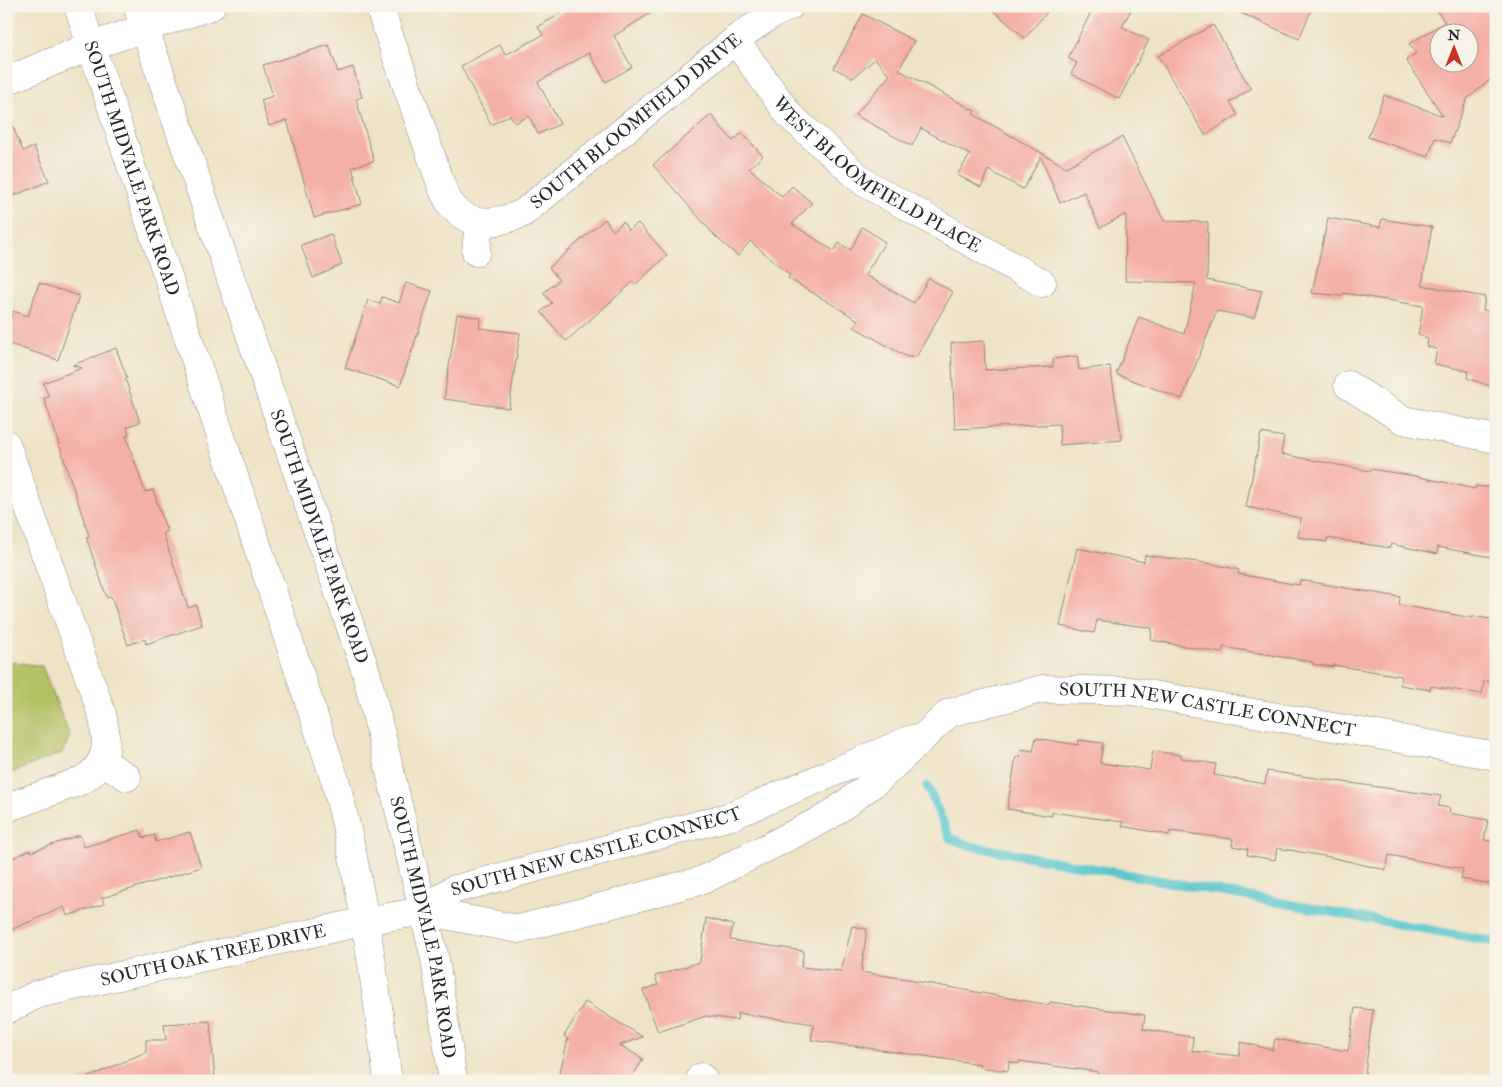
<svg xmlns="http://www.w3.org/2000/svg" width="1502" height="1087" viewBox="0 0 1502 1087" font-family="'IM FELL Double Pica',serif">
<rect width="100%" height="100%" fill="#f7f3e8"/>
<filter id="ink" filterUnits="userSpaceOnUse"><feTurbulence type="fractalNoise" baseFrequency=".02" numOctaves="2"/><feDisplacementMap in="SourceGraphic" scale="10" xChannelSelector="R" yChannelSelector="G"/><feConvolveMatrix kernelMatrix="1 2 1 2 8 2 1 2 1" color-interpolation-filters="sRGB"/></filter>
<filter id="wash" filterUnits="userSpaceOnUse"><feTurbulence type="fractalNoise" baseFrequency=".0096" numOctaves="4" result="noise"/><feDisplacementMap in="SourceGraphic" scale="20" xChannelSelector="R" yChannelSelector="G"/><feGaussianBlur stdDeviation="1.12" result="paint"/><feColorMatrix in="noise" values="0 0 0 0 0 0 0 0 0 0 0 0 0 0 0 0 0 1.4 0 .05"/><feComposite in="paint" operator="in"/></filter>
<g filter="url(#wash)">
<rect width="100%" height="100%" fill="#eee3c6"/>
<!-- green -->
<path fill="#b3c063" stroke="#6f7647" d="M 6,661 L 42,666 L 70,736 L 62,753 L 6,775 Z"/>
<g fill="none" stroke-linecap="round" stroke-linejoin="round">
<!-- stream -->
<path stroke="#5ac7cf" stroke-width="9" d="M 927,786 L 950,838 L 971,846 L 1496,942"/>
</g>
<g id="blocks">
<!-- building -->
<path fill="#f4afa6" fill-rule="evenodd" d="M 573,6 L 662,6 L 614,36 L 632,67 L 606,82 L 589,53 L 538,82 L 560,124 L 538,134 L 529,116 L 515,123 L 510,115 L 491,125 L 461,66 L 500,45 L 505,55 L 543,35 L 538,27 Z
M 988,6 L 1052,6 L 1025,38 Z
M 1094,6 L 1133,6 L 1122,27 L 1149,40 L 1119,99 L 1071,74 L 1077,63 L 1068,58 Z
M 1225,6 L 1313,6 L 1299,39 Z
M 1434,6 L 1496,6 L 1496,75 L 1467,99 L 1450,143 L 1435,138 L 1428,157 L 1368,137 L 1384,95 L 1443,116 L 1406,60 L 1416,53 L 1409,44 L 1445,22 ZM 1440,32 L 1470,32 L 1470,62 L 1440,62 Z
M 863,14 L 914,41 L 899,70 L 975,111 L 973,114 L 1066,167 L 1122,137 L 1164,221 L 1208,222 L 1207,280 L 1262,291 L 1254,318 L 1217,311 L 1182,399 L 1116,374 L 1139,317 L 1184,334 L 1196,283 L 1125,281 L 1126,214 L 1100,228 L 1084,192 L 1060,203 L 1041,157 L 1023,189 L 988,170 L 981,187 L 957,175 L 970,155 L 921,128 L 912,146 L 855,115 L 890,75 L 875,59 L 853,78 L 834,68 Z
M 1213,25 L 1251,89 L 1230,102 L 1238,115 L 1205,135 L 1158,56 Z
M 329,45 L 338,72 L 353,67 L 362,97 L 356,99 L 374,161 L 352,167 L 362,204 L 314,218 L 287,120 L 269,126 L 261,100 L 273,96 L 263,65 Z
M 6,110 L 23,151 L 34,147 L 49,181 L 6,199 Z
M 711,115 L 733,141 L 742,133 L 763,156 L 749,168 L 782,197 L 792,186 L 812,203 L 792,224 L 834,251 L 839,243 L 851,250 L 862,227 L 885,242 L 865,275 L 914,303 L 929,278 L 953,292 L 916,357 L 907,357 L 854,327 L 858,320 L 788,278 L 790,275 L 750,241 L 738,256 L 716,237 L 653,165 Z
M 1328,218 L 1380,227 L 1382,219 L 1432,227 L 1422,285 L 1485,297 L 1483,310 L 1496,312 L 1496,388 L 1467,378 L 1468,371 L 1434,364 L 1437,349 L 1427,347 L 1428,338 L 1418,335 L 1423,306 L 1343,293 L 1342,296 L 1312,293 Z
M 605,219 L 613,231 L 623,222 L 628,230 L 638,223 L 667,255 L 635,285 L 633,282 L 566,341 L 541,312 L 552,303 L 543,293 L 559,280 L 549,268 Z
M 331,234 L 342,265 L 313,278 L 301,245 Z
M 39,283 L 79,296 L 58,360 L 6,343 L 6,331 L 13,311 L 28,316 Z
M 406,283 L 432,291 L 400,386 L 345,368 L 368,300 L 380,304 L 382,297 L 399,303 Z
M 457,314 L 481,318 L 479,328 L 520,333 L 509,408 L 444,399 Z
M 984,341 L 985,370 L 1053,367 L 1053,359 L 1077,356 L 1079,370 L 1110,366 L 1122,440 L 1060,445 L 1059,424 L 955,429 L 951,343 Z
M 116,348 L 127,378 L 125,378 L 140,422 L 127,427 L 129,435 L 126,436 L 145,492 L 153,490 L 167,532 L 163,533 L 188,608 L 196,605 L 202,625 L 146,644 L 145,639 L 128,645 L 111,596 L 107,598 L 86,537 L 89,536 L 44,398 L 49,397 L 43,383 L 82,368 L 73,365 Z
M 1261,433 L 1284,437 L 1281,454 L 1370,471 L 1370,469 L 1415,476 L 1475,489 L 1476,486 L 1496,488 L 1496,558 L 1438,547 L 1437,554 L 1391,544 L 1390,548 L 1327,538 L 1327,542 L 1298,537 L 1301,518 L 1246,507 Z
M 1077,548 L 1144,562 L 1145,555 L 1213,564 L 1239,570 L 1238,574 L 1299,585 L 1300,580 L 1346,588 L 1400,597 L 1399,605 L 1473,618 L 1473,616 L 1496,620 L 1496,683 L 1484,681 L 1482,694 L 1431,686 L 1430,690 L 1400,685 L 1402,676 L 1333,665 L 1333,667 L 1312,664 L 1313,662 L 1223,647 L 1222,653 L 1151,640 L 1152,628 L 1097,620 L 1094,633 L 1060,626 Z
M 1036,738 L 1078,745 L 1078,740 L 1103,743 L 1100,763 L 1150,770 L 1153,751 L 1181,755 L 1181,758 L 1216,764 L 1214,775 L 1265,784 L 1267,771 L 1441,796 L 1438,806 L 1450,808 L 1449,813 L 1488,820 L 1484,840 L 1496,842 L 1496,885 L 1461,879 L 1463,869 L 1389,855 L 1386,870 L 1330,857 L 1277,848 L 1275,860 L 1247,855 L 1248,849 L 1232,846 L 1233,839 L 1170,831 L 1169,835 L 1122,826 L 1123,822 L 1052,812 L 1052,816 L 1007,809 L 1016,757 L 1020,757 L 1021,749 L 1033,751 Z
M 140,830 L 143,838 L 154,835 L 156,842 L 190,832 L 201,867 L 102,898 L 104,904 L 67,916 L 64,907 L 6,932 L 6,861 L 30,850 L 31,852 L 80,835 L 84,847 Z
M 706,918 L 733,925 L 730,940 L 804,951 L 801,967 L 841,971 L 852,926 L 867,929 L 861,972 L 914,980 L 914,981 L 1049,1005 L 1050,1002 L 1145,1015 L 1143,1029 L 1193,1037 L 1192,1051 L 1239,1056 L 1241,1042 L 1273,1050 L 1275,1039 L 1348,1051 L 1355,1008 L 1373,1010 L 1364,1081 L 1096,1081 L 1098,1072 L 1019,1061 L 1019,1064 L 1009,1061 L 1008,1071 L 979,1067 L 980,1064 L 811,1040 L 814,1024 L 738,1013 L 737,1020 L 706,1016 L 658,1032 L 643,990 L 658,985 L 655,976 L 700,962 Z
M 585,1002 L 643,1037 L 620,1045 L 643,1059 L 630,1081 L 558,1081 L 568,1039 L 564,1036 Z
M 210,1021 L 215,1081 L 80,1081 L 146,1052 L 146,1040 L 166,1040 L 164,1024 Z"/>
</g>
</g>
<g filter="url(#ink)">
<use href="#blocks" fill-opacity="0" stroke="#8c8778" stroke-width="1"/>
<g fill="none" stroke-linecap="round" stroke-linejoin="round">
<!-- street casing -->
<g stroke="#8c8778" stroke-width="29">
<g id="street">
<path id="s1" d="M 379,6 L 443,190 C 446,196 449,203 453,207 C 472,229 500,223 523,213 L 740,36 L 771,15 L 790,6"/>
<path id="s2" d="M 735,40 L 790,116 L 865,183 L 1042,283"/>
<path d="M 6,81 L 91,46 L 211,6"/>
<path d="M 476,252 L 479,222"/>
<path d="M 1348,385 L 1403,420 L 1496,439"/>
<path d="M 6,444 L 102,714 C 108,743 110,762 83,780 L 6,808"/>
<path d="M 102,761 L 127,777"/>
<path id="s3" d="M 423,911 L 519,929 L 703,880 L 829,816 L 878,780 L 949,713 L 1042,689 L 1131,691 L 1496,756"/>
<path id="s4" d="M 423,911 L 452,890 L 731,816 L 912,739"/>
<path d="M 701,1077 L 704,1081"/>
</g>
</g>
<!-- secondary casing -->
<g stroke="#8c8778" stroke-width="29">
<g id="secondary">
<path id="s5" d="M 78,6 L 335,780 C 361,879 375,979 388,1081"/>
<path id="s6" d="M 137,6 L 366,672 L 435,959 L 453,1081"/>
<path id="s7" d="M 6,1010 L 38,994 L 366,921 L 423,911"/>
</g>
</g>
<!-- street -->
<use href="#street" stroke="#fff" stroke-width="28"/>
<!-- secondary -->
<use href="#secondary" stroke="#fff" stroke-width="28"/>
</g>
</g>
<g text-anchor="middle" stroke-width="4.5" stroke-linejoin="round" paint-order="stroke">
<!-- street labels -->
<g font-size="18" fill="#2b2b2b" stroke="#f7f3e8">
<text dy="6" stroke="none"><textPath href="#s1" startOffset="436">SOUTH BLOOMFIELD DRIVE</textPath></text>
<text dy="6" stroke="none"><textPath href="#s5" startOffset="171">SOUTH MIDVALE PARK ROAD</textPath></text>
<text dy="6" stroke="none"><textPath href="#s2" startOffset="199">WEST BLOOMFIELD PLACE</textPath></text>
<text dy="6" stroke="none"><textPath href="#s6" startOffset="561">SOUTH MIDVALE PARK ROAD</textPath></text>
<text dy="6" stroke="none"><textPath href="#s3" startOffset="851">SOUTH NEW CASTLE CONNECT</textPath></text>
<text dy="6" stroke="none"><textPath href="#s4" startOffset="185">SOUTH NEW CASTLE CONNECT</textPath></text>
<text dy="6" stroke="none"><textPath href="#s6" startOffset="966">SOUTH MIDVALE PARK ROAD</textPath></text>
<text dy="6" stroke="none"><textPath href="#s7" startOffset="215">SOUTH OAK TREE DRIVE</textPath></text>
</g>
</g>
<!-- margin -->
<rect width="1502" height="1087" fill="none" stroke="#f7f3e8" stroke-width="25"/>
<!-- north arrow -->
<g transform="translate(1454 48)"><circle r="24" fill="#f7f3e8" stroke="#a5a39c"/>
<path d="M0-4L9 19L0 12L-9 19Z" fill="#c8321e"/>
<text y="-8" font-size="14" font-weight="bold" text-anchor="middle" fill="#2b2b2b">N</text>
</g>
</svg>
